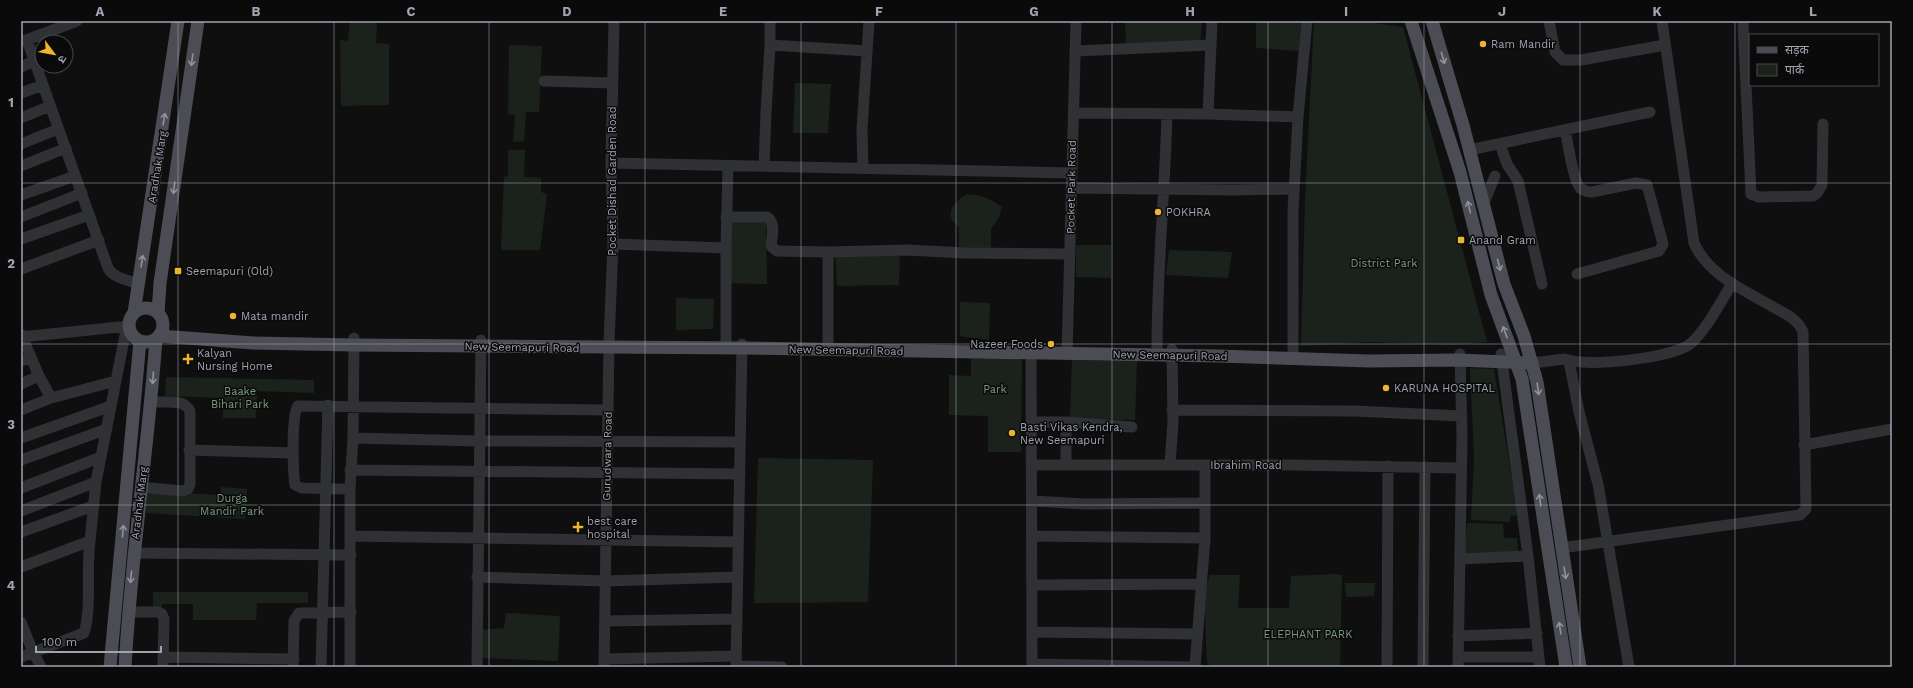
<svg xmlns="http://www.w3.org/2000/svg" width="1913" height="688" viewBox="0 0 1913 688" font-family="'Work Sans','Noto Sans Devanagari',sans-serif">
<rect width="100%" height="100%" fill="#0f0f10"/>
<!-- green -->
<path fill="#1b221c" d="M 350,21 L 377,21 L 376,43 L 389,44 L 389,105 L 341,106 L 340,40 L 348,41 Z
M 1125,21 L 1202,21 L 1200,47 L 1126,44 Z
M 1256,21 L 1301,21 L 1299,51 L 1256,48 Z
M 1314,21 L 1360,21 L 1403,27 L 1487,342 L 1455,345 L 1371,342 L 1301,346 L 1305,199 Z
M 509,45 L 542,46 L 539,112 L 526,112 L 524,141 L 513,142 L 515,115 L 508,114 Z
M 795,83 L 831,84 L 828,133 L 793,133 Z
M 508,150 L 525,150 L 524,177 L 541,178 L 541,192 L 547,194 L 540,250 L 501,250 L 504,177 L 508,176 Z
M 968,194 C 982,195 991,199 1002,207 L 999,217 L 991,229 L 991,248 L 959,248 L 959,227 C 942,216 954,200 968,194 Z
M 766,215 L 767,284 L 724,283 L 725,220 Z
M 1076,245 L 1111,245 L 1111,278 L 1076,277 Z
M 1169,250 L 1232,252 L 1228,278 L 1166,275 Z
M 835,251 L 900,251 L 899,285 L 837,286 Z
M 676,298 L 714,299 L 713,329 L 676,330 Z
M 960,302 L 990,303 L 989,340 L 960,336 Z
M 971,359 L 1022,359 L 1021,452 L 988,452 L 988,416 L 949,415 L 949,375 L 971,376 Z
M 1137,359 L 1135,420 L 1070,419 L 1072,360 L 1102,361 Z
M 1470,368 L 1494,369 L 1518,515 L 1511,516 L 1509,522 L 1471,520 L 1474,457 Z
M 166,377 L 314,380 L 314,393 L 257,391 L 256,418 L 223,418 L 223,398 L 165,396 Z
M 758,458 L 873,460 L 868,602 L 754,603 Z
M 221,487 L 247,489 L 245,519 L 146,513 L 147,491 L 220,495 Z
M 1467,523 L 1503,524 L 1504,538 L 1517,538 L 1519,562 L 1464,560 Z
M 1334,574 L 1342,575 L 1340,667 L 1211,666 L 1207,663 L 1204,593 L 1210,575 L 1240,575 L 1238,608 L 1289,608 L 1291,576 Z
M 1345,583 L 1375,583 L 1374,596 L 1346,597 Z
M 153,592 L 308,592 L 308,603 L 257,603 L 256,620 L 193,620 L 193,604 L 162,604 L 162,609 L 153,609 Z
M 506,613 L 560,616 L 558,661 L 481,658 L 481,630 L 504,628 Z"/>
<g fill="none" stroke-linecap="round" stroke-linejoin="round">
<!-- minor -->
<path stroke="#303135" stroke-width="11" d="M 770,21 L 770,45 L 867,51
M 1549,21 L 1555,52 L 1563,60 L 1581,60 L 1665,45
M 1743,21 L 1751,194 L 1759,197 L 1813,196 L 1817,193 L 1822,185 L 1823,124
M 27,40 L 108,268 C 113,278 128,280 139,284
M 21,42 L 77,21
M 1076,51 L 1210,45
M 21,67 L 34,61
M 544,81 L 613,83
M 21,93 L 43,85
M 1073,113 L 1208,114 L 1298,117
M 1208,114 L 1212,21
M 21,118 L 50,106
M 1565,130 C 1568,142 1573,180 1580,188 C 1584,191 1587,192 1592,192 L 1636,183 L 1647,185 L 1663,244 L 1659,251 L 1577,274
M 21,144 L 58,129
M 1500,144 L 1507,164 L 1518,181 L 1542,284
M 1469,150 L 1650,112
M 611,163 L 1071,173
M 21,166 L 66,148
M 764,166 L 766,113 L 770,45
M 863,168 L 862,129 L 869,21
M 1071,188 L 1234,190 L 1294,189
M 21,195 L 75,176
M 1483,205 L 1495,176
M 21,217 L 82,193
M 726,217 L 767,217 C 776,222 772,237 771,246 L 777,251 L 828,252 L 828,345
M 21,239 L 89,215
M 613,244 L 726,248
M 828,252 L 908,250 L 965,253 L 1069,254
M 21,269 L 99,240
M 21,334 L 39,376 L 51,398 L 21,410
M 21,337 L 129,326
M 726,344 L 726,249 L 728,166
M 1157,349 C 1157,270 1165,192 1167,114
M 1031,353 L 1032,667
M 1067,354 L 1076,21
M 1501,354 L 1528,556
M 1293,358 L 1293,211 L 1298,117 L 1307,21
M 21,361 L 31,358
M 1569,361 L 1579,412 L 1598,484 L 1629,667
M 1532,363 L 1565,359 C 1585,368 1673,358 1690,344 C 1705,332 1721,301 1732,284
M 21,384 L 39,376
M 51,398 L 116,381
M 1172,410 L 1355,411 L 1462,416
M 1032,422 L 1066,422 L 1132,427
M 21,438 L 111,406
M 353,438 L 479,441 L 740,442
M 1804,445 L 1892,429
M 189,450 L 293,453
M 21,460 L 107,429
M 1032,465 L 1293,465 L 1460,468
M 1066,465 L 1066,422
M 1170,465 L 1173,422 L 1172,349
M 350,470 L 740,474
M 21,488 L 101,457
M 150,488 L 183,491 L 188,489 L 190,484 L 190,411 C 184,398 164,403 151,402
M 350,489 L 302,488 L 295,485 C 293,472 291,416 298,406 L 608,410
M 1032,501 L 1085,504 L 1204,503
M 21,511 L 96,482
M 21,532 L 93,506
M 350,536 L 738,542
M 1032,536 L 1205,538
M 1561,548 L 1800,515 L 1806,509 L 1803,332 C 1797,318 1785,314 1773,307 C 1744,290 1708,275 1694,243 L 1662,21
M 133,553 L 351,555
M 1460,559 L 1528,556 L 1540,667
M 21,567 L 90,541 L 96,482 L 127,325
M 477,577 L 605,581 L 737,577
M 1032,585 L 1201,584
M 128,612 L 158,612 L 162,614 L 164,619 L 163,667
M 605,621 L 737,619
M 21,622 L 33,652 L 41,667
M 1032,632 L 1196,634
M 1458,636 L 1537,633
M 21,657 L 84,633 C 92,609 86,568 90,541
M 163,657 L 294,659
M 1458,657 L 1539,657
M 604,659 L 736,656
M 1032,664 L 1195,667
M 736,666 L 782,667
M 293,667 L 294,621 L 299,613 L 351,612
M 321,667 L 328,405
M 350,667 L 350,489 L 353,438 L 354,338
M 477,667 L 481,340
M 604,667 L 609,342 L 613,244 L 611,163 L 614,21
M 736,667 L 742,344
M 1195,667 L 1205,538 L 1205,465
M 1387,667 L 1388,466
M 1423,667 L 1425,467
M 1458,667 L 1462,437 L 1460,354"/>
<!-- major -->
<path stroke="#4c4d54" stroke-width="13" d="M 1411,21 L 1460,172 L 1491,295 L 1522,379 L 1566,667
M 1432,21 L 1463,125 L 1504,284 L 1524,336 L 1537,382 L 1580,667
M129 325a17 17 0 1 1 34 0a17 17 0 1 1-34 0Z
M 134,313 L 178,21
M 158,313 L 160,283 L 198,21
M 160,336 L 253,343 L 353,345 L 742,348 L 1218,356 L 1369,361 L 1457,360 L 1532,363
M 110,667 L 140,341
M 125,667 C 131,557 148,449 156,339"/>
</g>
<!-- one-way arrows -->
<defs><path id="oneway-shaft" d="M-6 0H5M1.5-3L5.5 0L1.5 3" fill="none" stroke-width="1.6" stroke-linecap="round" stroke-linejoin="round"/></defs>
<g stroke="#8f939e">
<use href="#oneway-shaft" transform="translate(1443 58) rotate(74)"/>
<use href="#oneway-shaft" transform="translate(192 60) rotate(98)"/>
<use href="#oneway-shaft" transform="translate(164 119) rotate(-81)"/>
<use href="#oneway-shaft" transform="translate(174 188) rotate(98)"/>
<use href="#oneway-shaft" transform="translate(1469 207) rotate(-104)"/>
<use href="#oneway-shaft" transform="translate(142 261) rotate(-81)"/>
<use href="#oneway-shaft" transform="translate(1499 265) rotate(75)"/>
<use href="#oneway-shaft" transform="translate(1505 332) rotate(-110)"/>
<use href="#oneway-shaft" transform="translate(153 378) rotate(94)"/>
<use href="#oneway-shaft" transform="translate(1538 389) rotate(82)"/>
<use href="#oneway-shaft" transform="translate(1540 500) rotate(-98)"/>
<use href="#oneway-shaft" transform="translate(123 531) rotate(-85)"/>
<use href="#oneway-shaft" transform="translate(1565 573) rotate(81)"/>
<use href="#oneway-shaft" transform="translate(131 577) rotate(95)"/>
<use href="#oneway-shaft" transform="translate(1560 628) rotate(-99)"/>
</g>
<!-- grid -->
<path fill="none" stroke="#a0a4b1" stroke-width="1" stroke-opacity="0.55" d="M 178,21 L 178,667M 334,21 L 334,667M 489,21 L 489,667M 645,21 L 645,667M 801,21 L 801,667M 956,21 L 956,667M 1112,21 L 1112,667M 1268,21 L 1268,667M 1424,21 L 1424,667M 1580,21 L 1580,667M 1735,21 L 1735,667M 21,183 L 1892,183M 21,344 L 1892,344M 21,505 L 1892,505"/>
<!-- markers -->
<g fill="#ebb52c" stroke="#0a0a0b" stroke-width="1.5">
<circle cx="1483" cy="44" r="4"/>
<circle cx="1158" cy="212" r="4"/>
<rect x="1457" y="236" width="8" height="8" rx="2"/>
<rect x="174" y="267" width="8" height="8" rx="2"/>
<circle cx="233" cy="316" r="4"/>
<circle cx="1051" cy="344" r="4"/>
<path d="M186 353h4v4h4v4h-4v4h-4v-4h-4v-4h4z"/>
<circle cx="1386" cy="388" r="4"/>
<circle cx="1012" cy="433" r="4"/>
<path d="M576 521h4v4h4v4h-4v4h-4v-4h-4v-4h4z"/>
</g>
<g text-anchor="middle" stroke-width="3" stroke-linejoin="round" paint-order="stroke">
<!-- poi labels -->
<g font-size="11" fill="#a0a4b1" stroke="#0a0a0b" text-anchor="start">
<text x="1491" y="48">Ram Mandir</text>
<text x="1166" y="216">POKHRA</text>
<text x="1469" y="244">Anand Gram</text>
<text x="186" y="275">Seemapuri (Old)</text>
<text x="241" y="320">Mata mandir</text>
<text x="1043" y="348" text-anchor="end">Nazeer Foods</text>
<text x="197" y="357">Kalyan<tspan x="197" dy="13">Nursing Home</tspan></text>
<text x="1394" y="392">KARUNA HOSPITAL</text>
<text x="1020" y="431">Basti Vikas Kendra,<tspan x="1020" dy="13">New Seemapuri</tspan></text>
<text x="587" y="525">best care<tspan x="587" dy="13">hospital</tspan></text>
</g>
<!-- street labels -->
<g font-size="11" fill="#a0a4b1" stroke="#0a0a0b">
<text transform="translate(157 167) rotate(-81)" y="4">Aradhak Marg</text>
<text transform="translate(612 181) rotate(-90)" y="4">Pocket Dishad Garden Road</text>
<text transform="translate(1071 187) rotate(-89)" y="4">Pocket Park Road</text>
<text transform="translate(522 347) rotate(1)" y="4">New Seemapuri Road</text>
<text transform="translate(846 350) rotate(1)" y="4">New Seemapuri Road</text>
<text transform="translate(1170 355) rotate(1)" y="4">New Seemapuri Road</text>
<text transform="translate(607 456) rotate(-89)" y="4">Gurudwara Road</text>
<text x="1246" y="469">Ibrahim Road</text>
<text transform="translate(139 503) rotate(-83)" y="4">Aradhak Marg</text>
</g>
<!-- park labels -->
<g font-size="11" fill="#779b7c" stroke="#0a0a0b">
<text x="1384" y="267">District Park</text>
<text x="995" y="393">Park</text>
<text x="240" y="395">Baake<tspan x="240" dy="13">Bihari Park</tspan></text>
<text x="232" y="502">Durga<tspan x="232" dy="13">Mandir Park</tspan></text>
<text x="1308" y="638">ELEPHANT PARK</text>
</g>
</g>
<!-- border -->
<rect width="1913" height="688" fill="none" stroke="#0a0a0b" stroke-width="44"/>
<!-- legend -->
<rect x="1749" y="34" width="130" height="52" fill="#0a0a0b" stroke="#46484d"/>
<rect x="1757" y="47" width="20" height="6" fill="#4c4d54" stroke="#46484d"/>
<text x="1785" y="54" font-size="12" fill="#a0a4b1">सड़क</text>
<rect x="1757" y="64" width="20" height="12" fill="#1b221c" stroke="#46484d"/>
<text x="1785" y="74" font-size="12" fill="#a0a4b1">पार्क</text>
<!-- north arrow -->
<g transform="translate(54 54) rotate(122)"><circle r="19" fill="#0a0a0b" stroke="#46484d"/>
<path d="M0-3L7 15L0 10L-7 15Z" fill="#ebb52c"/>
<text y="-6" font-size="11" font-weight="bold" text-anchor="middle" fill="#a0a4b1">उ</text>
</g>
<!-- scale -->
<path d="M36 646v6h125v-6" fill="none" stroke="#a0a4b1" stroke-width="2"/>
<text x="42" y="646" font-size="12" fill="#a0a4b1" stroke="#0a0a0b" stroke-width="3" paint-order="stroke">100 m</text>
<rect x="22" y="22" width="1869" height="644" fill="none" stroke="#a0a4b1" stroke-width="1.5"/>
<g font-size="13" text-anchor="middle" font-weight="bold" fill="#a0a4b1">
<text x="100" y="16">A</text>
<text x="256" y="16">B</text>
<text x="411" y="16">C</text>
<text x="567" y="16">D</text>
<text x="723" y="16">E</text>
<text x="879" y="16">F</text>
<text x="1034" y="16">G</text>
<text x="1190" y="16">H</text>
<text x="1346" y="16">I</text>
<text x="1502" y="16">J</text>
<text x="1657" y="16">K</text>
<text x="1813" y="16">L</text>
<text x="11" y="107">1</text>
<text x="11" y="268">2</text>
<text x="11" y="429">3</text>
<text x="11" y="590">4</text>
</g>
</svg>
